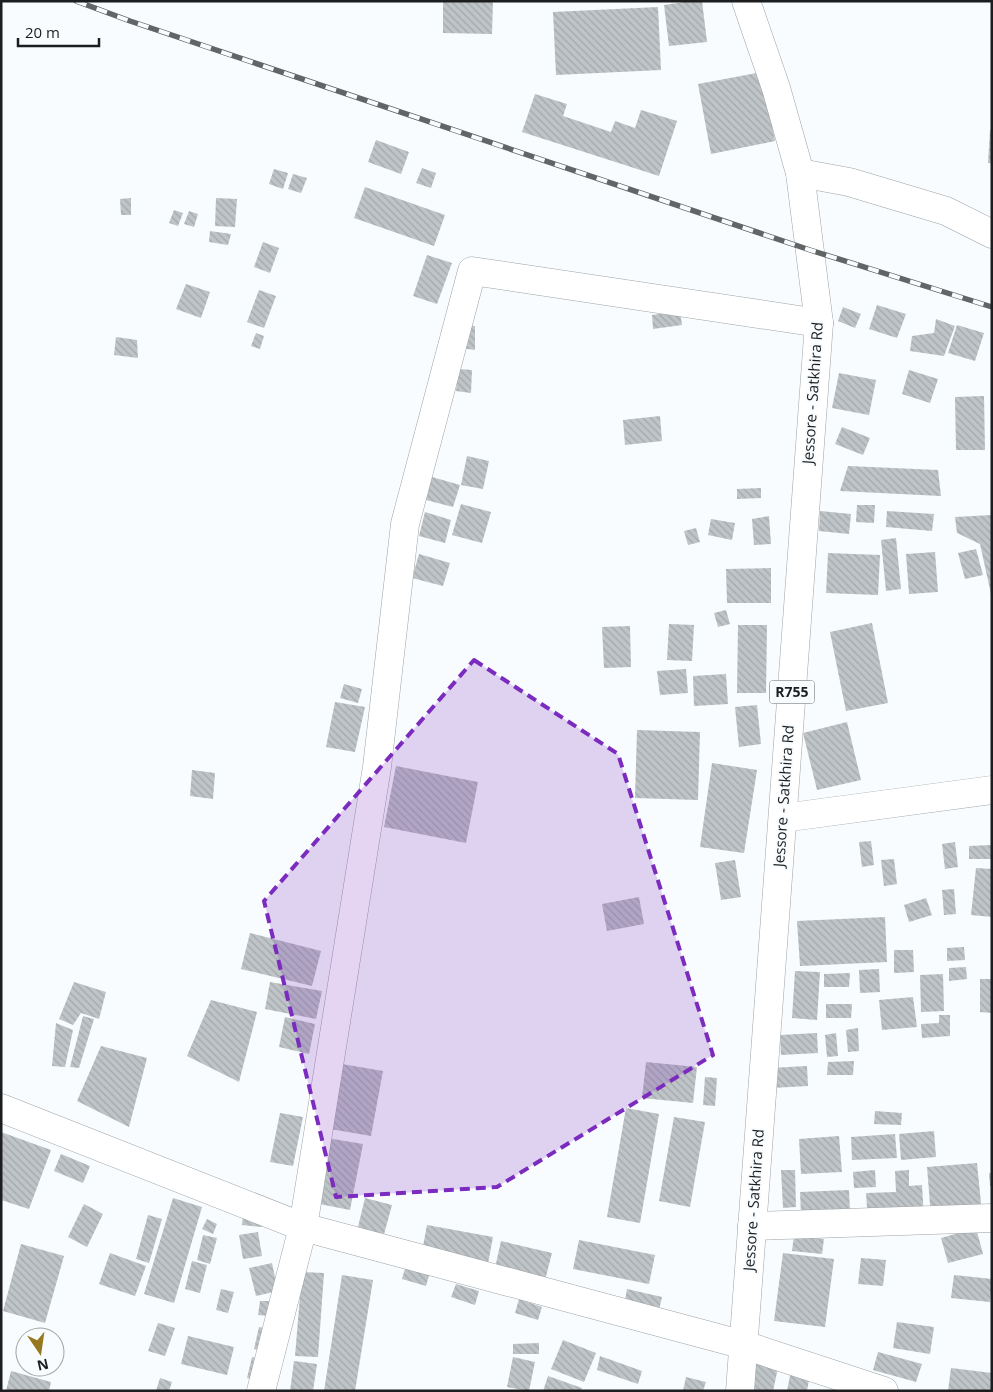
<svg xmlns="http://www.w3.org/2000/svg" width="993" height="1392" viewBox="0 0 993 1392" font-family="'Open Sans',sans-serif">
<defs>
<pattern id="building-back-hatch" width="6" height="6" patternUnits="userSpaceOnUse" patternTransform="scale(1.25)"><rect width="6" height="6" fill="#bec4c7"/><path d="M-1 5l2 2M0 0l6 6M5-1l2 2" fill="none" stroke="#a3a8aa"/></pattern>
</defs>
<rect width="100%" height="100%" fill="#f8fcfe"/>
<!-- building -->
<path fill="url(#building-back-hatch)" d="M 443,1 L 493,1 L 492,34 L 443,33 Z
M 691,1 L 702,1 L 707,42 L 669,46 L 664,5 Z
M 658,7 L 661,70 L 556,75 L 553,12 Z
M 762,72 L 775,141 L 711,154 L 698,84 Z
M 535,94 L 567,104 L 563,116 L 611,132 L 615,121 L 635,128 L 641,110 L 677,121 L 659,176 L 522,132 Z
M 990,130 L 992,130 L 992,163 L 988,163 Z
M 376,140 L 409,152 L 401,174 L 368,162 Z
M 422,168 L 436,173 L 431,188 L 416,183 Z
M 274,169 L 288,173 L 283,189 L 269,184 Z
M 293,174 L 307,178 L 301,193 L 288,189 Z
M 365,187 L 445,215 L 434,246 L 354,218 Z
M 131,198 L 131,215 L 121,215 L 120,199 Z
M 216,198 L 237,199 L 235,227 L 215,226 Z
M 174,210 L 183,213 L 178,226 L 169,223 Z
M 189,211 L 198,214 L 194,227 L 184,224 Z
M 210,231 L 231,234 L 228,245 L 209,242 Z
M 263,242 L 279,248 L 270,273 L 254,267 Z
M 427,255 L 452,263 L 437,304 L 413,296 Z
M 186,284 L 210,292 L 201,318 L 176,309 Z
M 259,290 L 276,296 L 264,328 L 247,322 Z
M 877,305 L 906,314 L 897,338 L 869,329 Z
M 843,307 L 861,314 L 855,328 L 838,321 Z
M 680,311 L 682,325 L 653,329 L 652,315 Z
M 936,319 L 955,326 L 944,356 L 910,351 L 912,336 L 934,333 Z
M 462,325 L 475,326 L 475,350 L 460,348 Z
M 957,325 L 984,333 L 975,361 L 948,353 Z
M 256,333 L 264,336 L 260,349 L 251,346 Z
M 116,337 L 137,340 L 138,358 L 114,355 Z
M 459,369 L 472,370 L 471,393 L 456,391 Z
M 909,370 L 938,379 L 930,403 L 902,394 Z
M 839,373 L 876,380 L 869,415 L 832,408 Z
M 984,396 L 985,450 L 956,450 L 955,397 Z
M 660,416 L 662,441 L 625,445 L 623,420 Z
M 842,427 L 870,438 L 863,455 L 835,444 Z
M 467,456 L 489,461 L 483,489 L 461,485 Z
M 848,466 L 938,470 L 941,496 L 840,491 Z
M 432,477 L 460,485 L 453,507 L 426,500 Z
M 761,488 L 761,498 L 737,499 L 737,489 Z
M 461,504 L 491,512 L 482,543 L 452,535 Z
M 857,505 L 875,505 L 874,523 L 856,522 Z
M 820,511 L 851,514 L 849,534 L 819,531 Z
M 887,511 L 934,514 L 932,531 L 886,527 Z
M 425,512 L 451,520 L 445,543 L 419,536 Z
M 992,515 L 992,594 L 991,594 L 980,544 L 957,533 L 955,517 Z
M 769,516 L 771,544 L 754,545 L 752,519 Z
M 711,519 L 735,523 L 732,540 L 708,535 Z
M 696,528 L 700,542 L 688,545 L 684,531 Z
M 896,538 L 901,589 L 886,591 L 881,540 Z
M 976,549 L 983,575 L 965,579 L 958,553 Z
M 935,552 L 938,592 L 909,594 L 906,554 Z
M 828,553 L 880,555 L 878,595 L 826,593 Z
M 419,554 L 450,563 L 443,586 L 412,578 Z
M 771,568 L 771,603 L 727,603 L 726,569 Z
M 726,610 L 730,624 L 718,627 L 714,613 Z
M 872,623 L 888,703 L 846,711 L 830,632 Z
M 669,624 L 694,625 L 692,661 L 667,660 Z
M 738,625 L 767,625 L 766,693 L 737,693 Z
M 630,626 L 631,667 L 604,668 L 602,627 Z
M 686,669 L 688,693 L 660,695 L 657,671 Z
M 726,674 L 728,704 L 694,706 L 693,676 Z
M 344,684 L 362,689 L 358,703 L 340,698 Z
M 335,702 L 365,707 L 355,752 L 326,747 Z
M 757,705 L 761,744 L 739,747 L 735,707 Z
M 847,722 L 861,780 L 817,790 L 803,733 Z
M 637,730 L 700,732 L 698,800 L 635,798 Z
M 712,763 L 757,770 L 744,853 L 700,847 Z
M 396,766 L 478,782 L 466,843 L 384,827 Z
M 192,770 L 215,773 L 213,799 L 190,796 Z
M 871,841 L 874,865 L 862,867 L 859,842 Z
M 955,842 L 958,867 L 945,869 L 942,844 Z
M 992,845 L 992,859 L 969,859 L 969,846 Z
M 894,859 L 897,884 L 884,886 L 881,860 Z
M 735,860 L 741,897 L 721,900 L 715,863 Z
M 976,868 L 992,869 L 992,917 L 971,915 Z
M 954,889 L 956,914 L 944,915 L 942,890 Z
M 639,897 L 644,924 L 607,931 L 602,904 Z
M 926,898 L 932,915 L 909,922 L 904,905 Z
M 885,917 L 887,962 L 800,966 L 797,921 Z
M 250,933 L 321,951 L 312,986 L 241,969 Z
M 964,947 L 965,960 L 947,961 L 947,948 Z
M 894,950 L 913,950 L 914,972 L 894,973 Z
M 966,967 L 967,979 L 949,981 L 949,968 Z
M 879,969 L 880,992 L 860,993 L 859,970 Z
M 795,971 L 820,972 L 817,1020 L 792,1018 Z
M 850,973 L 849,987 L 824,987 L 824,974 Z
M 943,974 L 944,1011 L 921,1012 L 920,975 Z
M 980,979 L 992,979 L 992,1013 L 980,1012 Z
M 74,982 L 106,992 L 99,1019 L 81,1013 L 73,1025 L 59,1019 Z
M 270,982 L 322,991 L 316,1019 L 265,1009 Z
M 913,997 L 917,1027 L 882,1030 L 879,1000 Z
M 211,1000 L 257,1012 L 239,1082 L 187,1056 Z
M 826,1004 L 852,1004 L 851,1018 L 826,1018 Z
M 939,1015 L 950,1015 L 950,1036 L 922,1038 L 921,1024 L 939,1023 Z
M 83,1016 L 94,1019 L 79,1068 L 70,1067 Z
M 285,1017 L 315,1024 L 309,1054 L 279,1047 Z
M 56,1023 L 73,1030 L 65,1067 L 52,1066 Z
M 858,1028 L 859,1051 L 848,1052 L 846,1030 Z
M 817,1033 L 818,1053 L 781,1055 L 780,1035 Z
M 836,1033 L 838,1056 L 827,1057 L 825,1035 Z
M 101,1046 L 147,1058 L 129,1127 L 77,1101 Z
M 854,1061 L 853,1075 L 827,1075 L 828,1062 Z
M 646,1062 L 697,1067 L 693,1103 L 642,1098 Z
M 336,1063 L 383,1071 L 371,1136 L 324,1128 Z
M 807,1066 L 808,1086 L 772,1088 L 770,1068 Z
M 705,1077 L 717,1078 L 715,1106 L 703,1105 Z
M 626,1108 L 659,1114 L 640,1223 L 607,1217 Z
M 875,1111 L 902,1113 L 901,1125 L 874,1124 Z
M 280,1113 L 303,1117 L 293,1166 L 270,1162 Z
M 674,1117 L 705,1122 L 690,1207 L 659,1201 Z
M 934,1131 L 936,1157 L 901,1160 L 899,1134 Z
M 1,1132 L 51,1150 L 29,1209 L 1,1200 Z
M 895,1134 L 897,1158 L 852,1160 L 851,1137 Z
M 839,1136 L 842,1172 L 801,1174 L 799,1139 Z
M 327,1138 L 363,1144 L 350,1210 L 314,1203 Z
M 61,1154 L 90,1166 L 83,1183 L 54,1171 Z
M 977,1163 L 982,1213 L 931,1217 L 927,1167 Z
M 781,1170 L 795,1170 L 796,1207 L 783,1208 Z
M 875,1170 L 876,1187 L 854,1188 L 853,1172 Z
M 909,1170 L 909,1186 L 922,1185 L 924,1218 L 868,1221 L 866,1193 L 896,1192 L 895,1171 Z
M 989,1173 L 992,1173 L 992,1186 L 990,1186 Z
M 849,1190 L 850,1212 L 801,1214 L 800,1192 Z
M 173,1198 L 202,1207 L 174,1303 L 144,1294 Z
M 365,1198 L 392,1205 L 383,1238 L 357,1231 Z
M 84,1204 L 103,1214 L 87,1247 L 68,1237 Z
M 148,1215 L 162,1219 L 149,1263 L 136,1259 Z
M 243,1215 L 262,1217 L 262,1227 L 242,1225 Z
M 207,1219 L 217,1224 L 213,1234 L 202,1229 Z
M 427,1225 L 493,1237 L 487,1269 L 421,1257 Z
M 976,1228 L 983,1254 L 948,1263 L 941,1238 Z
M 258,1232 L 262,1256 L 243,1259 L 239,1235 Z
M 203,1235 L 217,1238 L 210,1264 L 197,1260 Z
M 794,1236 L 824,1239 L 822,1254 L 792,1251 Z
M 579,1240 L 655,1255 L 649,1284 L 573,1269 Z
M 501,1241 L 552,1253 L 543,1288 L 493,1277 Z
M 21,1244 L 64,1256 L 45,1323 L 3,1311 Z
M 110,1253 L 146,1266 L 135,1296 L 99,1284 Z
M 783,1253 L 834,1259 L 825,1327 L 774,1321 Z
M 861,1258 L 886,1260 L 883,1286 L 858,1284 Z
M 192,1261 L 207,1265 L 200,1293 L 185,1289 Z
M 272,1263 L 278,1291 L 256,1296 L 249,1268 Z
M 406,1265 L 430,1272 L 426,1286 L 402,1279 Z
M 302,1272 L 324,1273 L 318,1357 L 295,1356 Z
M 342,1275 L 373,1280 L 355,1391 L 324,1391 Z
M 954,1275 L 992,1279 L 990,1302 L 951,1298 Z
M 456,1284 L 479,1291 L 475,1305 L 451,1297 Z
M 221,1289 L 234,1292 L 228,1313 L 216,1310 Z
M 627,1289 L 662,1297 L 658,1314 L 624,1306 Z
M 519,1299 L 542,1307 L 538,1320 L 515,1313 Z
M 260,1301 L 269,1301 L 269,1316 L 258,1315 Z
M 897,1322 L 934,1327 L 930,1354 L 893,1348 Z
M 158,1323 L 175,1328 L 165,1356 L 148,1351 Z
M 259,1327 L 272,1330 L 266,1352 L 254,1349 Z
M 188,1336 L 234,1347 L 227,1375 L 181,1364 Z
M 563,1340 L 596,1353 L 584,1382 L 551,1369 Z
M 539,1343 L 539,1354 L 513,1354 L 513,1344 Z
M 878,1352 L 922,1364 L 916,1382 L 873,1370 Z
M 600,1356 L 642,1371 L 638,1384 L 597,1370 Z
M 252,1357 L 265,1360 L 259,1381 L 247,1378 Z
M 513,1357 L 535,1362 L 529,1391 L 507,1387 Z
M 294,1361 L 317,1364 L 313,1391 L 290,1391 Z
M 755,1364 L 778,1368 L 773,1391 L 750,1391 Z
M 792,1365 L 811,1369 L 807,1391 L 787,1391 Z
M 951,1368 L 992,1373 L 992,1391 L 948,1391 Z
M 11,1371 L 51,1382 L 49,1391 L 6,1391 Z
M 548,1376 L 582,1388 L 581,1391 L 543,1391 Z
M 686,1377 L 706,1382 L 703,1391 L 683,1391 Z
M 160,1378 L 172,1382 L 169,1391 L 156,1391 Z"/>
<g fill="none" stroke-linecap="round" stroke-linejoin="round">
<!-- minor casing -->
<g stroke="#9ea3a7" stroke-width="29">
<path id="minor" d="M 800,173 L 849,182 L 946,211 L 992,234
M 783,818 L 992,790
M 1,1108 L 303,1227 L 744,1345 L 884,1391
M 752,1226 L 992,1218
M 261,1391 L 303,1227 L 377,767 L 405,524 L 472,271 L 819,323"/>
</g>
<!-- major casing -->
<g stroke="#9ea3a7" stroke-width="29">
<path id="major" d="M 740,1391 L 819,323 L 800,173 L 776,88 L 746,1"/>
</g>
<!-- minor -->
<use href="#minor" stroke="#fff" stroke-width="28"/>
<!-- major -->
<use href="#major" stroke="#fff" stroke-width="28"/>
<!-- rail casing -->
<g stroke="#626566" stroke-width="5.5">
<path id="rail" d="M 76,1 L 130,21 L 810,250 L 992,307"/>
</g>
<!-- rail -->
<use href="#rail" stroke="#f8fcfe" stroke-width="4" stroke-dasharray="11" stroke-linecap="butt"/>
</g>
<!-- marked area -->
<path fill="#7b2cbf" fill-opacity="0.2" stroke="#7b2cbf" stroke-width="4" stroke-dasharray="10 6" stroke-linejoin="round" d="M 474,660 L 618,754 L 713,1055 L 497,1187 L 336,1197 L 264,901 Z"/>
<g text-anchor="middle" stroke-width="4" stroke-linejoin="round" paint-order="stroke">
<!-- shield labels -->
<rect fill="#f8fcfe" stroke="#5d6061" stroke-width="1" x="769.5" y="680.5" width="45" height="23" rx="4"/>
<g font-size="14" font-weight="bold" fill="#1b1d1e">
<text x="792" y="697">R755</text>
</g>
<!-- street labels -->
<g font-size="15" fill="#1b1d1e" stroke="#f8fcfe">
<text transform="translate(813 393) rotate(-86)" y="5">Jessore - Satkhira Rd</text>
<text transform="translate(784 796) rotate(-86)" y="5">Jessore - Satkhira Rd</text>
<text transform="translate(754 1200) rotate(-86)" y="5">Jessore - Satkhira Rd</text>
</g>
</g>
<!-- border -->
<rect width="993" height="1392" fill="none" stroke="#1b1d1e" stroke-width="5"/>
<!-- north arrow -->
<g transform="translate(40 1352) rotate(167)"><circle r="24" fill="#f8fcfe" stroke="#a0a3a4"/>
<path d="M0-4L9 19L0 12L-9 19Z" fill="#957820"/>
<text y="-8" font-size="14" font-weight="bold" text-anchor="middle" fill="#1b1d1e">N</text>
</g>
<!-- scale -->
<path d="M18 38v8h81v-8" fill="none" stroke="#1b1d1e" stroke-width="2.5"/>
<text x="25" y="38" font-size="15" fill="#1b1d1e" stroke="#f8fcfe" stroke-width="4" paint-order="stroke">20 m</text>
</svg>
